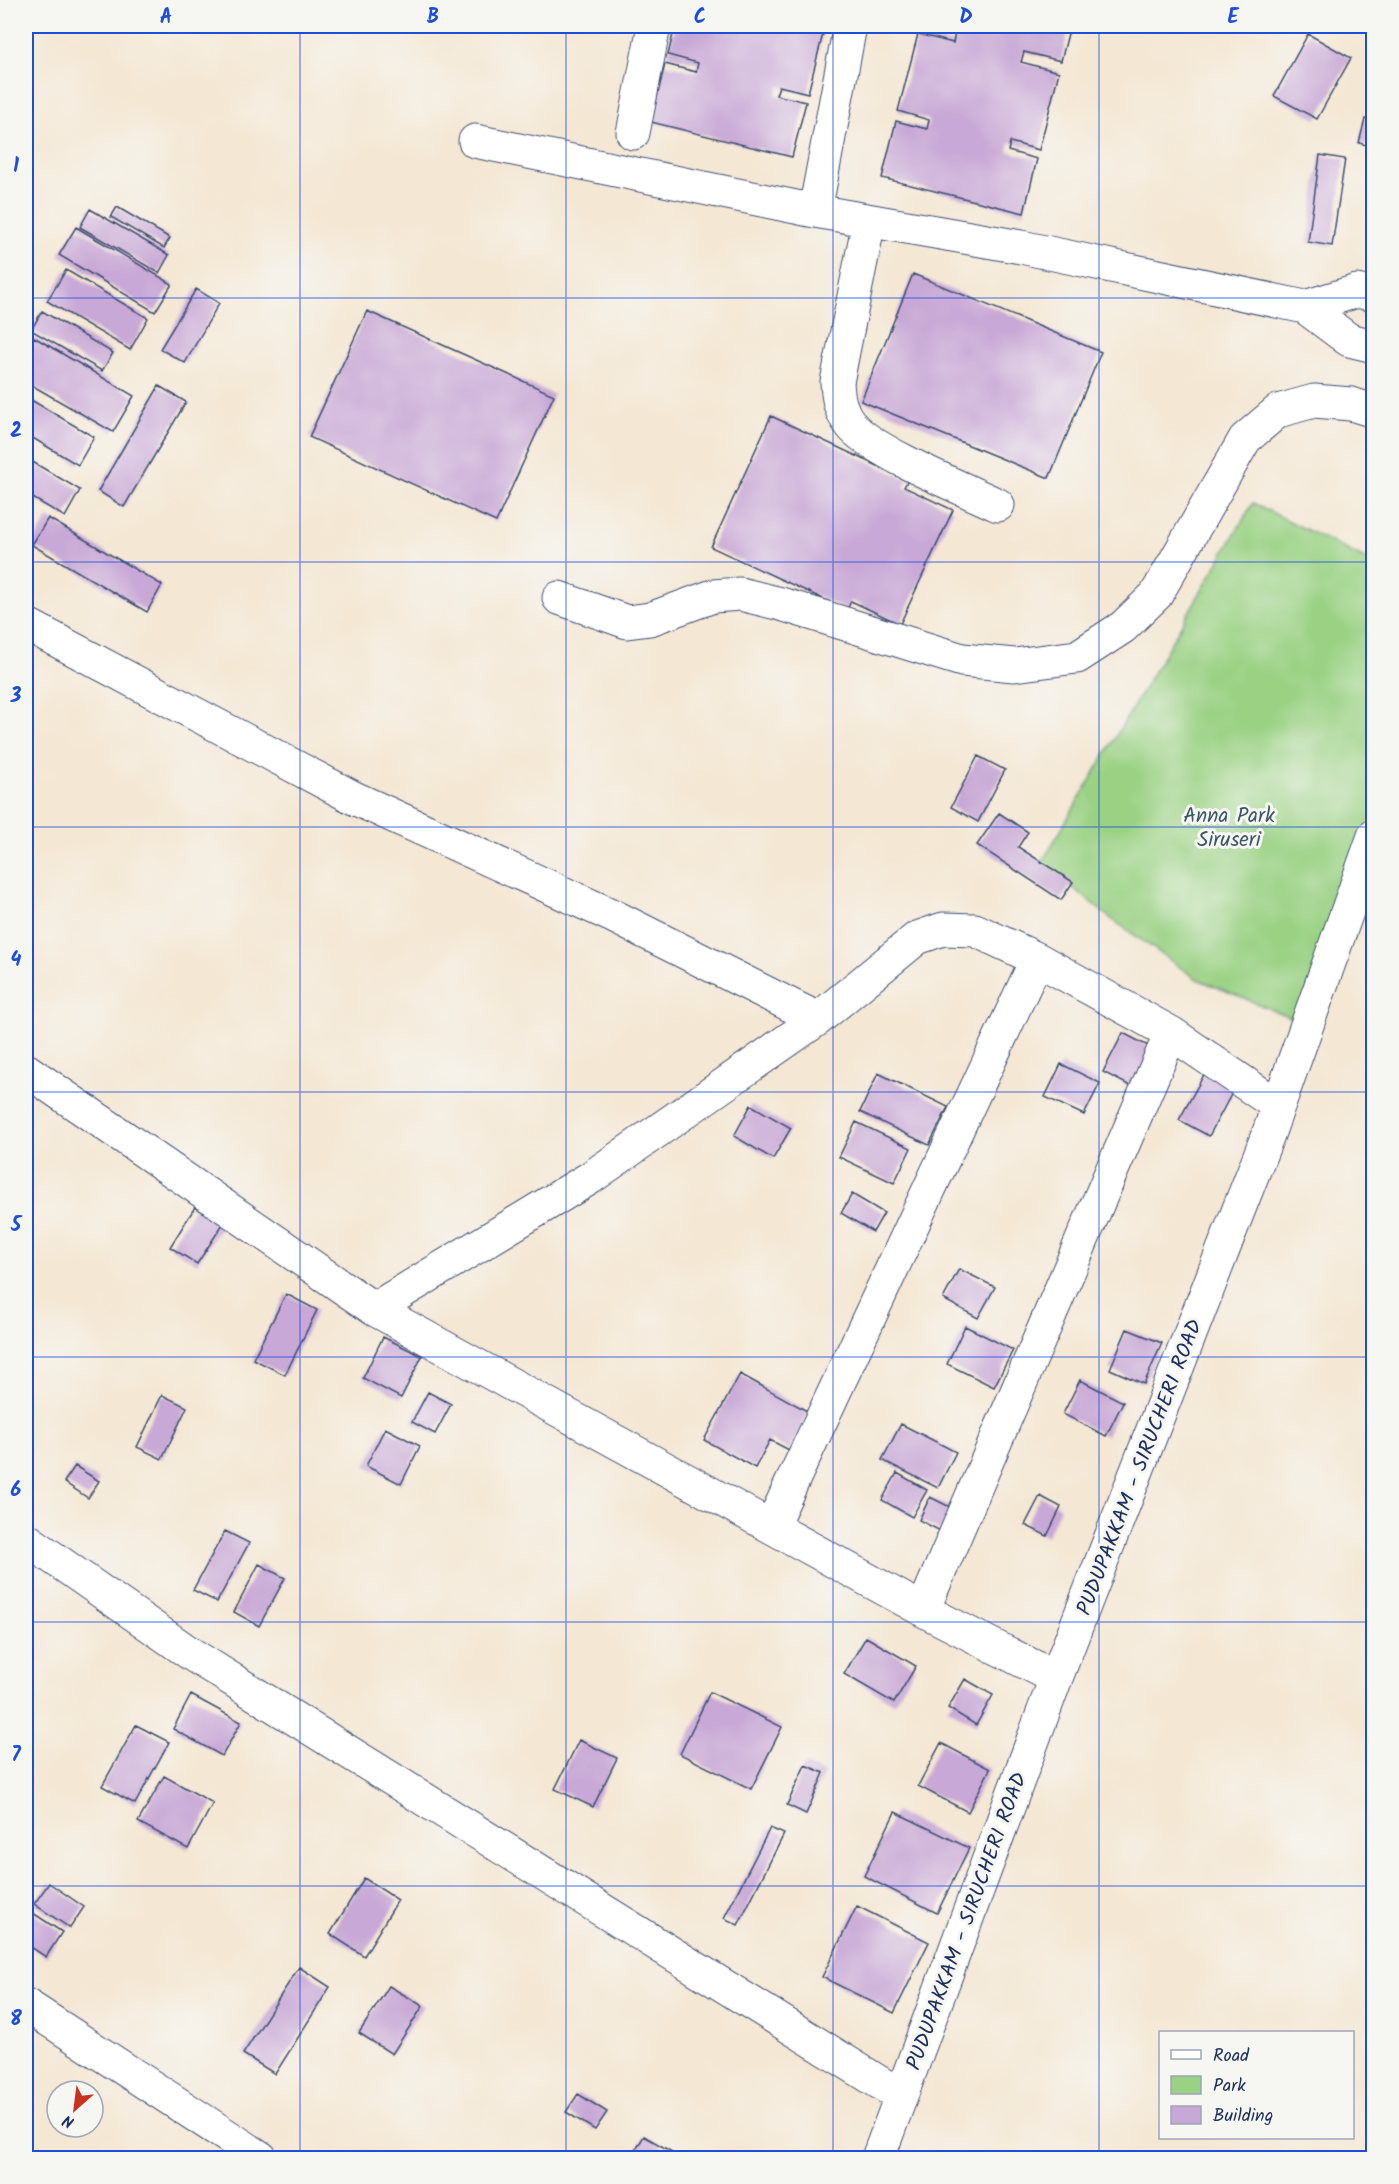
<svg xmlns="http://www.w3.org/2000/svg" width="1399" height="2184" viewBox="0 0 1399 2184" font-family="Kalam,sans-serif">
<rect width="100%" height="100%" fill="#f6f6f2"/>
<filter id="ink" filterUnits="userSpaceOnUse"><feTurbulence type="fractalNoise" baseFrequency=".0167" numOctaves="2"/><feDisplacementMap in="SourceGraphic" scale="12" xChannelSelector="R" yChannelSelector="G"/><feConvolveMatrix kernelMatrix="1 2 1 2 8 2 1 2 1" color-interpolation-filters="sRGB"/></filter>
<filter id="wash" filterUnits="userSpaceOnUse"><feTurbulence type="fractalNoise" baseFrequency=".008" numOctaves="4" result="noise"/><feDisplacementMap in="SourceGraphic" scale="24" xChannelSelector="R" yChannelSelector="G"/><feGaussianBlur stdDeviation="1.35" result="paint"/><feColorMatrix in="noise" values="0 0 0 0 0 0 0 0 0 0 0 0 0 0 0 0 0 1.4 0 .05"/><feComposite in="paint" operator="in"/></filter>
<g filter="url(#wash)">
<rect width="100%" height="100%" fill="#f4e7d3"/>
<!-- green -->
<path fill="#9ad183" stroke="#5a8070" stroke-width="1.5" d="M 1253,503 L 1373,563 L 1373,856 L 1309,1025 L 1197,979 L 1110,918 L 1042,862 Z"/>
<g id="blocks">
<!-- building -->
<path fill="#c8a8d6" d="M 675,26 L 825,26 L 808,93 L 779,86 L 776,95 L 806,102 L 792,157 L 651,122 L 665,64 L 696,72 L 698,63 L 668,55 Z
M 931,26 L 1070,26 L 1061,61 L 1024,52 L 1021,62 L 1059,72 L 1039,150 L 1010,142 L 1008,151 L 1037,159 L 1024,213 L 882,178 L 896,121 L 927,129 L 929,120 L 898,111 L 918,34 L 953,43 L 955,32 Z
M 1308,34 L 1351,58 L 1317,119 L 1274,96 Z
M 1365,119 L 1374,121 L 1374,147 L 1359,143 Z
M 1320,155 L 1345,159 L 1332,246 L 1308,242 Z
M 117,207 L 170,238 L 164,248 L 111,217 Z
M 90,209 L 169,255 L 159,273 L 80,227 Z
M 76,227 L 172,284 L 155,312 L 59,255 Z
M 66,270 L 148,318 L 130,350 L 47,301 Z
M 913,274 L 1101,352 L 1049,478 L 861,401 Z
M 196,289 L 219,303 L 185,363 L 160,349 Z
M 42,311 L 113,353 L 102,371 L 31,330 Z
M 367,311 L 554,395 L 496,522 L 309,437 Z
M 34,337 L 134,396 L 113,432 L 26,382 L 26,351 Z
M 159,386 L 186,402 L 124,507 L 98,491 Z
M 26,397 L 94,437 L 78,465 L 26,434 Z
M 771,416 L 908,480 L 904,487 L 953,510 L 900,624 L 851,601 L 847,610 L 711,547 Z
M 26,458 L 80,490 L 65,517 L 26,494 Z
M 48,518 L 162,585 L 147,612 L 32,545 Z
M 978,756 L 1005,770 L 978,822 L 951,807 Z
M 999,813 L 1028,832 L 1018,847 L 1073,882 L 1061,900 L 977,845 Z
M 1123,1033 L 1156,1050 L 1136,1089 L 1103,1072 Z
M 1061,1064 L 1100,1083 L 1084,1115 L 1045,1097 Z
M 878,1073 L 948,1107 L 929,1145 L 860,1112 Z
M 1205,1073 L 1234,1089 L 1209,1136 L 1179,1120 Z
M 751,1105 L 791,1128 L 773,1159 L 734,1136 Z
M 856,1122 L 911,1148 L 894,1183 L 839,1157 Z
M 852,1194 L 884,1213 L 873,1232 L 841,1213 Z
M 195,1207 L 223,1224 L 197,1264 L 170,1247 Z
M 959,1269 L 995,1287 L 978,1318 L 943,1299 Z
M 286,1294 L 317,1310 L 285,1375 L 253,1359 Z
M 965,1326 L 1013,1350 L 994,1387 L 947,1364 Z
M 1127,1329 L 1162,1343 L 1144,1384 L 1110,1369 Z
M 383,1337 L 422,1356 L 401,1398 L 363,1378 Z
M 740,1374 L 809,1412 L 789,1450 L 770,1440 L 755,1468 L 704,1440 Z
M 1080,1380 L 1123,1402 L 1106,1436 L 1063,1414 Z
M 428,1392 L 451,1404 L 435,1434 L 412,1422 Z
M 162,1395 L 187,1407 L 162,1459 L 137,1447 Z
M 901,1424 L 956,1452 L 938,1488 L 882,1460 Z
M 385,1428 L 420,1446 L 401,1484 L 366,1466 Z
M 75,1466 L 99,1481 L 88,1498 L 64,1482 Z
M 897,1473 L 927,1490 L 912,1517 L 882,1500 Z
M 1040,1496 L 1061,1507 L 1047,1536 L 1025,1525 Z
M 930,1497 L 962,1513 L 950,1536 L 919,1520 Z
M 225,1531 L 249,1543 L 217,1602 L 193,1590 Z
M 259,1564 L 285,1578 L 259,1626 L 234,1612 Z
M 866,1637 L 916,1666 L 894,1703 L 844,1674 Z
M 965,1679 L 993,1695 L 976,1725 L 948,1708 Z
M 710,1692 L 782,1727 L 751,1789 L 680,1754 Z
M 191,1695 L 241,1722 L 222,1756 L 173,1729 Z
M 136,1725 L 169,1742 L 135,1804 L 102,1786 Z
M 579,1740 L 617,1758 L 593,1807 L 555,1789 Z
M 941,1743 L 990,1769 L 968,1812 L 918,1786 Z
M 805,1765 L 824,1773 L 806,1814 L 787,1805 Z
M 164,1776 L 213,1803 L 188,1849 L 138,1822 Z
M 895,1812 L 969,1848 L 937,1913 L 864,1876 Z
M 770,1828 L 784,1834 L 738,1925 L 724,1918 Z
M 364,1878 L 398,1900 L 364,1956 L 330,1934 Z
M 49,1883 L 84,1907 L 70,1928 L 34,1904 Z
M 857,1906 L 929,1942 L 894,2013 L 822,1977 Z
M 30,1911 L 62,1932 L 46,1957 L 26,1944 L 26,1918 Z
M 299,1967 L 330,1987 L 275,2074 L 243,2054 Z
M 389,1986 L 423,2006 L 392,2054 L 359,2033 Z
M 578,2094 L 607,2112 L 595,2130 L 566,2112 Z
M 644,2136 L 672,2152 L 668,2158 L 631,2157 Z"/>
</g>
</g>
<g filter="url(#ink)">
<use href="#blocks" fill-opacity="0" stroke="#3c4b70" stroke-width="1.5"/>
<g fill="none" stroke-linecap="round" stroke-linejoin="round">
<!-- minor casing -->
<g stroke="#3c4b70" stroke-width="35">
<path id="minor" d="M 633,133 L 654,26
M 475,141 L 815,211 L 1021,247 L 1305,307 L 1349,340 L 1374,346
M 815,211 L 850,26
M 869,221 L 837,382 C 838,399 840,411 851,425 C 871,451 964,489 998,505
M 1305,307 L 1357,291 L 1374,295
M 559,598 L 627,622 L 650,619 L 713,596 L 740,594 L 781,604 L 962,660 L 1014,665 L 1077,657 L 1123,627 L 1156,595 L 1245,439 L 1278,411 L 1314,401 L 1351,404 L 1374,411
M 26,624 L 354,798 L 613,916 L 818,1019
M 26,1070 L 374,1309 L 923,1610 L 1056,1678
M 374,1309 L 590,1178 L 818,1019 L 917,938 L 943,929 L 975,930 L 1037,959 L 1171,1033 L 1277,1105
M 772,1525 L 1037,959
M 26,1539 L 191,1654 L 901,2096
M 923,1610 L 1171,1033
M 26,2005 L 261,2158
M 878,2158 L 1056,1678 L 1269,1132 L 1374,836"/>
</g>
<!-- minor -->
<use href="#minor" stroke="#fff" stroke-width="33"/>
</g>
</g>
<!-- grid -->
<path fill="none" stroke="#1d4ed8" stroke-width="1.5" stroke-opacity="0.55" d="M 300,26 L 300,2158M 566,26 L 566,2158M 833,26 L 833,2158M 1099,26 L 1099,2158M 26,298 L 1374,298M 26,562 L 1374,562M 26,827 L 1374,827M 26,1092 L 1374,1092M 26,1357 L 1374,1357M 26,1622 L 1374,1622M 26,1886 L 1374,1886"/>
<g text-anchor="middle" stroke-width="6" stroke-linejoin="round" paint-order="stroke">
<!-- park labels -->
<g font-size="21" fill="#3b5867" stroke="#f6f6f2">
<text x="1229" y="822">Anna Park<tspan x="1229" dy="24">Siruseri</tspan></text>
</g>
<!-- street labels -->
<g font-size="21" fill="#1b2f5e" stroke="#f6f6f2">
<text transform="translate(1139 1467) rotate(-69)" y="7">PUDUPAKKAM - SIRUCHERI ROAD</text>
<text transform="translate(966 1921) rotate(-70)" y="7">PUDUPAKKAM - SIRUCHERI ROAD</text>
</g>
</g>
<!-- margin -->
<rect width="1399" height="2184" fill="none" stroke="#f6f6f2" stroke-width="66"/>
<!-- legend -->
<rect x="1159" y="2031" width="195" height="108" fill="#f6f6f2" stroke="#9ea6b7" stroke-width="1.5"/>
<rect x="1171" y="2050" width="30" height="9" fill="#ffffff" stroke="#9ea6b7" stroke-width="1.5"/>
<text x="1213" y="2061" font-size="18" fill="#1b2f5e">Road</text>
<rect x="1171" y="2076" width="30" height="18" fill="#9ad183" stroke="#9ea6b7" stroke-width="1.5"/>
<text x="1213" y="2091" font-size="18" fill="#1b2f5e">Park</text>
<rect x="1171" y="2106" width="30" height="18" fill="#c8a8d6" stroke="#9ea6b7" stroke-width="1.5"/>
<text x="1213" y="2121" font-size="18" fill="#1b2f5e">Building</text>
<!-- north arrow -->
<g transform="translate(75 2109) rotate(208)"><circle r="28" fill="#f6f6f2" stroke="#9ea6b7" stroke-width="1.5"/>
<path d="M0-4.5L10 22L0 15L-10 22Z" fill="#c8321e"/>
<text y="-9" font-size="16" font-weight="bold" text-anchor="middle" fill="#1b2f5e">N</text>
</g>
<rect x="33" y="33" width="1333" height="2118" fill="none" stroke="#1d4ed8" stroke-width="2"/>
<g font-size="20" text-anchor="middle" font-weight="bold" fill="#1d4ed8">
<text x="166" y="23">A</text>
<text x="433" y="23">B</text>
<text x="700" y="23">C</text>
<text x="966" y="23">D</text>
<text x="1233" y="23">E</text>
<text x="16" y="172">1</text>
<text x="16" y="437">2</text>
<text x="16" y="702">3</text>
<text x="16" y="966">4</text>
<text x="16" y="1231">5</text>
<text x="16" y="1496">6</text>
<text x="16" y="1761">7</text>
<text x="16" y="2025">8</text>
</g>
</svg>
